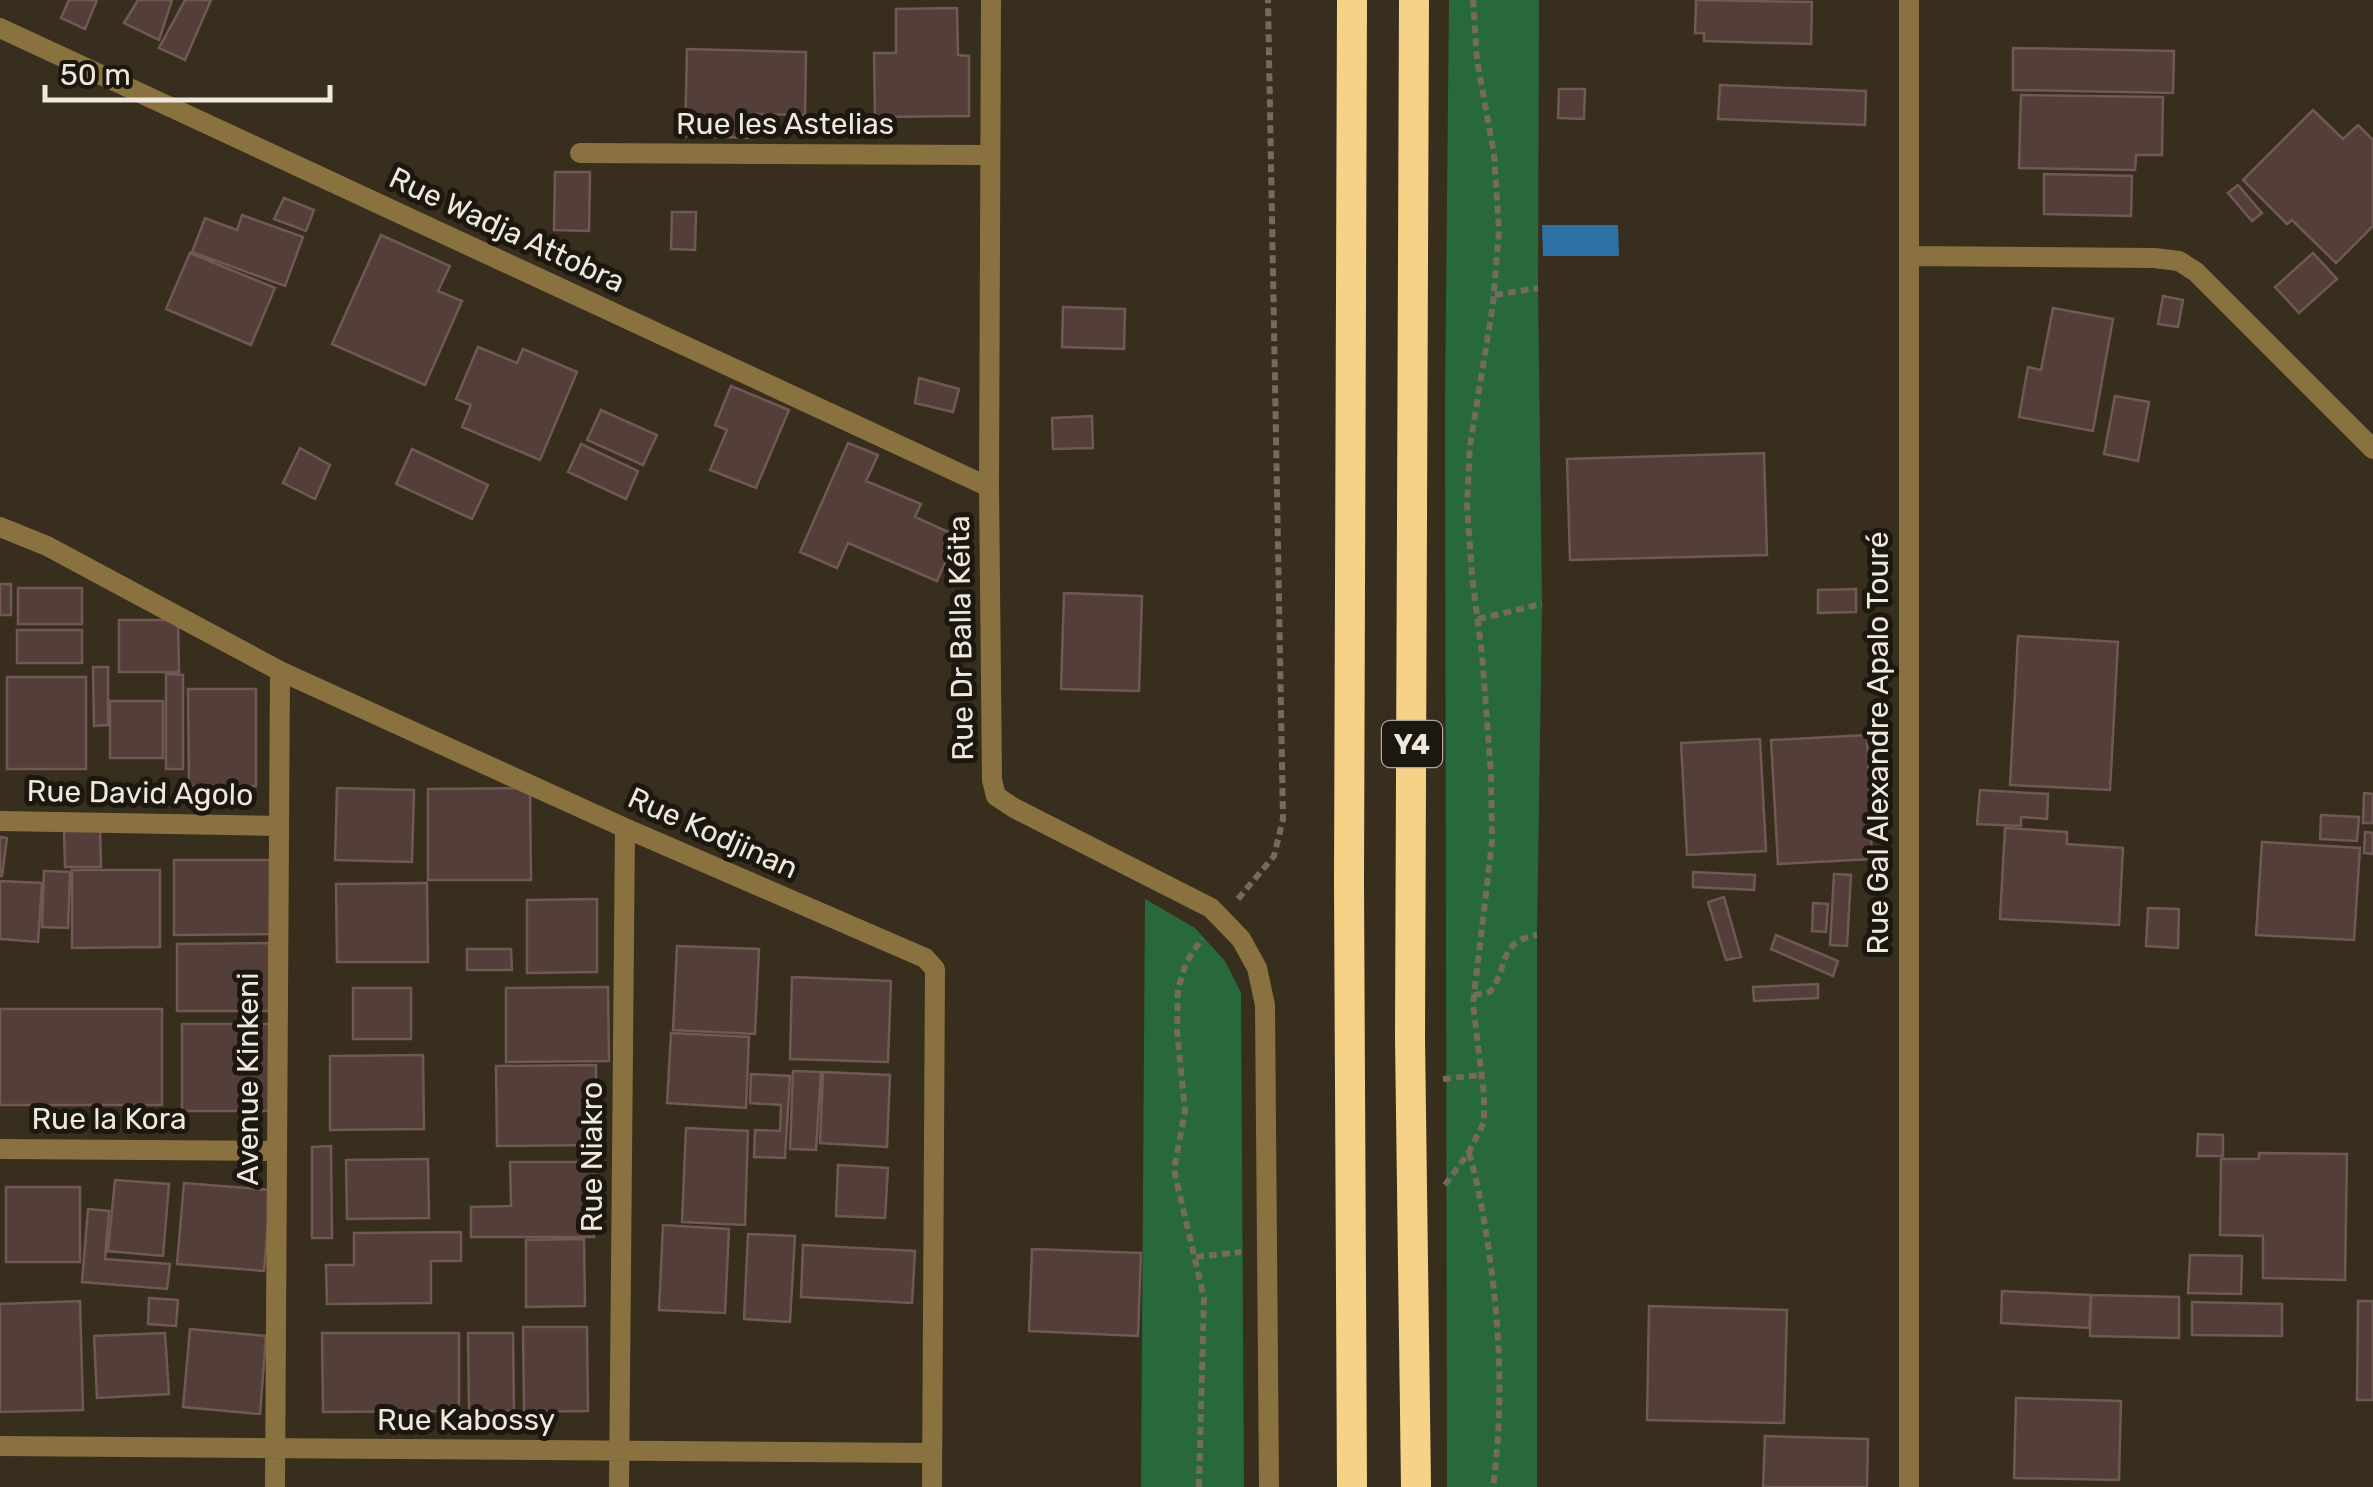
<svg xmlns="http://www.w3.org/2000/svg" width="2373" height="1487" viewBox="0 0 2373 1487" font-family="Rubik,sans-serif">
<rect width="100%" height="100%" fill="#382e1d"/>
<!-- green -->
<path fill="#28693c" d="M 1449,0 L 1539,0 L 1538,288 L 1542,604 L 1537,935 L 1537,1487 L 1447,1487 L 1445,404 Z
M 1145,899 L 1195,928 L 1225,961 L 1241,993 L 1244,1487 L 1141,1487 Z"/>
<!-- water -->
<path fill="#2c70a4" d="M 1542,225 L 1618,225 L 1619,256 L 1543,256 Z"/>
<!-- building -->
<path fill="#543e3a" stroke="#705954" stroke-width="2.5" d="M 69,0 L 97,0 L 85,29 L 61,18 Z
M 138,0 L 172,0 L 159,40 L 124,23 Z
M 185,0 L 211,0 L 185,60 L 159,48 Z
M 1696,0 L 1812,2 L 1811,44 L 1704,41 L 1704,33 L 1695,33 Z
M 957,8 L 958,55 L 969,56 L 969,116 L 875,117 L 874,53 L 896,53 L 896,9 Z
M 2013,48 L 2174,51 L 2173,93 L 2013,90 Z
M 687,49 L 806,52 L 805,115 L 755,114 L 754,138 L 685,136 Z
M 1720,85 L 1866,91 L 1865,125 L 1718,119 Z
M 1559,89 L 1585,89 L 1584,119 L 1558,118 Z
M 2021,95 L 2163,97 L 2162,155 L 2136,155 L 2135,170 L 2019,168 Z
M 2313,110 L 2343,139 L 2358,125 L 2373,140 L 2373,226 L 2336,263 L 2292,220 L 2287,224 L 2243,180 Z
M 555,172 L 590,172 L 589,231 L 554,230 Z
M 2044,174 L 2132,176 L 2131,216 L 2044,214 Z
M 2238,185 L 2262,213 L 2252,221 L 2228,193 Z
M 284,198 L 314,210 L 306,231 L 274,219 Z
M 672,212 L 696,212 L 695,250 L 671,249 Z
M 242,215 L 303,237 L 285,286 L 192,252 L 205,218 L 237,230 Z
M 381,235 L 450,266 L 438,291 L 462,301 L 425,385 L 332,344 Z
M 190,253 L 275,288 L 251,345 L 166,309 Z
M 2313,253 L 2337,279 L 2299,313 L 2275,287 Z
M 2163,296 L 2183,300 L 2178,327 L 2158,324 Z
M 1063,307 L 1125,309 L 1124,349 L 1062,347 Z
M 2053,308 L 2113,319 L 2093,431 L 2019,417 L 2028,367 L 2041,370 Z
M 478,347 L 517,363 L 523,349 L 577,372 L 540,460 L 462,427 L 471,405 L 456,399 Z
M 919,378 L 959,389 L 953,412 L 915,403 Z
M 731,386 L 789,410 L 756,488 L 710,470 L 727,430 L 715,425 Z
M 2115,396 L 2149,402 L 2138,461 L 2104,454 Z
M 601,410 L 657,435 L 643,465 L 587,440 Z
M 1092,416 L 1093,448 L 1053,449 L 1052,418 Z
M 848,443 L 878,455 L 866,481 L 921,504 L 915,517 L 957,536 L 937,581 L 848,543 L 837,568 L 800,552 Z
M 581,444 L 638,471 L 626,499 L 568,472 Z
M 300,448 L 330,465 L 315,499 L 283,483 Z
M 412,449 L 488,485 L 472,519 L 396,484 Z
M 1764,453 L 1767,555 L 1570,560 L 1567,459 Z
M 0,584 L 11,584 L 11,615 L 0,615 Z
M 18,588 L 82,588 L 82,624 L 18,624 Z
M 1856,589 L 1856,612 L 1818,613 L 1818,590 Z
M 1064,593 L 1142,596 L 1139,691 L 1061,689 Z
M 119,620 L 178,620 L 179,672 L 119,672 Z
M 17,630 L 82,630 L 82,663 L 17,663 Z
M 2018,636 L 2118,642 L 2110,790 L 2010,785 Z
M 93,667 L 108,667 L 108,725 L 94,726 Z
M 166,674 L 183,675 L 183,769 L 166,769 Z
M 7,677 L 86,677 L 86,769 L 7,769 Z
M 188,689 L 256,689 L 256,786 L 189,786 Z
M 110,701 L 163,701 L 163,758 L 110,758 Z
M 1867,735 L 1872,859 L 1778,864 L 1771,740 Z
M 1760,739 L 1766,851 L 1687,855 L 1681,743 Z
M 337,788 L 414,790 L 412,862 L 335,860 Z
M 530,788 L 531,880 L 428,880 L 428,789 Z
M 1980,790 L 2048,794 L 2047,819 L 2021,817 L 2021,826 L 1977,824 Z
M 2364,793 L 2373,794 L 2373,823 L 2363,823 Z
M 2321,815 L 2359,817 L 2357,841 L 2320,839 Z
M 64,827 L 100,827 L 101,867 L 65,867 Z
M 2005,828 L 2067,832 L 2067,844 L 2123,848 L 2119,925 L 2000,919 Z
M 2365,832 L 2373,833 L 2373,854 L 2364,853 Z
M 0,837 L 7,838 L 2,876 L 0,876 Z
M 2262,842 L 2360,848 L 2354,940 L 2256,935 Z
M 174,860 L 271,860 L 271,934 L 174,935 Z
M 72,870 L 160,870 L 160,947 L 72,948 Z
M 44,871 L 70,872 L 68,928 L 42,927 Z
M 1693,872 L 1755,875 L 1754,890 L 1693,887 Z
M 1834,874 L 1851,875 L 1847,946 L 1830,945 Z
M 0,881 L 42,883 L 38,942 L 0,939 Z
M 427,883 L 428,962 L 337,962 L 336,884 Z
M 1724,897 L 1741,957 L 1726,960 L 1708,902 Z
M 597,899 L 597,972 L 527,973 L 527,900 Z
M 1813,903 L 1828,904 L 1826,932 L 1812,931 Z
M 2148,908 L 2179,909 L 2178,948 L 2146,946 Z
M 1776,935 L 1838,961 L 1833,976 L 1771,949 Z
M 269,943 L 269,1011 L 177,1011 L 177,944 Z
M 677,946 L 759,949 L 755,1034 L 673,1030 Z
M 467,949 L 511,949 L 512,970 L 467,970 Z
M 792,977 L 891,981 L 888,1062 L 790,1059 Z
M 1818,984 L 1818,998 L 1754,1001 L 1753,987 Z
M 608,987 L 609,1061 L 506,1062 L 506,988 Z
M 353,988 L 411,988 L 411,1039 L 353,1039 Z
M 0,1009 L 162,1009 L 162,1105 L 0,1105 Z
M 182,1024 L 271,1024 L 272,1111 L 182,1111 Z
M 671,1033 L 749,1037 L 746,1108 L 667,1103 Z
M 423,1055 L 424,1129 L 330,1130 L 330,1056 Z
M 596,1065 L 596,1145 L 497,1146 L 496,1066 Z
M 793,1071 L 821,1072 L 816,1150 L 790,1149 Z
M 823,1072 L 890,1075 L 887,1147 L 820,1143 Z
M 751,1074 L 790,1076 L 785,1158 L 754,1157 L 755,1130 L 780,1131 L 781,1105 L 750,1103 Z
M 686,1128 L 748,1131 L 745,1225 L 682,1222 Z
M 2198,1134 L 2223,1135 L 2223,1156 L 2197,1156 Z
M 331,1146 L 332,1238 L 312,1238 L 312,1147 Z
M 2259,1153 L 2347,1154 L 2345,1280 L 2263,1278 L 2263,1236 L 2220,1235 L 2221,1159 L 2259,1159 Z
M 428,1159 L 429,1218 L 347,1219 L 346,1160 Z
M 510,1162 L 594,1162 L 594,1237 L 471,1237 L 471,1207 L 511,1206 Z
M 838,1165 L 888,1168 L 885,1218 L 836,1216 Z
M 115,1180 L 169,1184 L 163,1256 L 108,1251 Z
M 184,1183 L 271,1190 L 264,1271 L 177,1264 Z
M 6,1187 L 80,1187 L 80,1262 L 6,1262 Z
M 88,1209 L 109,1211 L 105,1259 L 170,1264 L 167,1289 L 82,1282 Z
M 663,1225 L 729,1229 L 725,1313 L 659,1310 Z
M 461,1232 L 461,1261 L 431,1261 L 431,1303 L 327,1304 L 326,1265 L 354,1265 L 354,1233 Z
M 748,1234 L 795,1236 L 790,1322 L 744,1319 Z
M 584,1239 L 585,1306 L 526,1307 L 526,1240 Z
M 803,1245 L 915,1251 L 912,1303 L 801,1297 Z
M 1032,1249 L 1141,1253 L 1138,1336 L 1029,1331 Z
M 2190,1255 L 2242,1256 L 2241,1294 L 2188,1293 Z
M 2002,1291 L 2091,1295 L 2089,1328 L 2001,1323 Z
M 2091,1295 L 2179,1297 L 2179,1338 L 2090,1336 Z
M 149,1298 L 178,1300 L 176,1326 L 148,1324 Z
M 80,1301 L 83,1410 L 0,1412 L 0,1304 Z
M 2358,1301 L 2373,1301 L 2373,1400 L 2357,1400 Z
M 2192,1302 L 2282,1304 L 2282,1336 L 2192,1335 Z
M 1649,1306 L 1787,1310 L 1784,1423 L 1647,1420 Z
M 523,1327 L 587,1327 L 588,1411 L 524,1412 Z
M 190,1329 L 266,1336 L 260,1414 L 183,1407 Z
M 165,1333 L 169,1394 L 97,1398 L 94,1336 Z
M 322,1333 L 459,1333 L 459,1411 L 323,1412 Z
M 468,1333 L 513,1333 L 514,1411 L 469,1411 Z
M 2016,1398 L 2121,1401 L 2119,1480 L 2014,1478 Z
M 1765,1436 L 1868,1439 L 1867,1487 L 1763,1487 Z"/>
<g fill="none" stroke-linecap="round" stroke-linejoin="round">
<!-- path -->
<path stroke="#746b5c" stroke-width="6" stroke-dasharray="8 5" stroke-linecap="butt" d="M 1495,295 L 1538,288
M 1478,619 L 1542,604
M 1238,899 L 1274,856 L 1283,819 L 1268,0
M 1474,995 L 1490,992 C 1510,965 1497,942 1537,935
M 1443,1079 L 1481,1075
M 1469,1153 C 1478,1183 1483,1214 1488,1245 C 1500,1326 1504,1406 1493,1487
M 1445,1185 L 1469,1152 L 1484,1122 L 1484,1095 L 1473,1003 L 1492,842 L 1491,774 L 1482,654 L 1472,576 L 1467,505 L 1470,446 L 1493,304 L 1499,230 L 1494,154 L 1477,60 L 1473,0
M 1196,1257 L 1241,1252
M 1199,1487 L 1204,1298 L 1174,1170 L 1185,1111 L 1177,1030 L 1178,989 L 1186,963 L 1202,938"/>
<!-- street -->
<path stroke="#8a7240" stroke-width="20" d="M 991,0 L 989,487 L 992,780 L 996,796 L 1014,808 L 1211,908 L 1241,939 L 1257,968 L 1265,1005 L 1269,1487
M 0,28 L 989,487
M 580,153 L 990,155
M 1909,256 L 2154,258 L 2179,261 L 2196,272 L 2373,449
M 0,527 L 47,546 L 280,671 L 625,828 L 925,958 L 935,969 L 932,1487
M 0,821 L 279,826
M 0,1149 L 277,1151
M 0,1446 L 932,1453
M 275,1487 L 280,671
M 619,1487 L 625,828
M 1909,1487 L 1909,0"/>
<!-- highway -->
<path stroke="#f6d289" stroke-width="30" d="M 1352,0 L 1349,882 L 1352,1487
M 1414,0 L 1410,1038 L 1416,1487"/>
</g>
<g text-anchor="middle" stroke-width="10" stroke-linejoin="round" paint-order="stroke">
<!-- shield labels -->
<rect fill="#1c170f" stroke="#b0a99f" stroke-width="2.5" x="1382" y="721" width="60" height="46" rx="8"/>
<g font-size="28" font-weight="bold" fill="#efe8dd">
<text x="1412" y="754">Y4</text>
</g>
<!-- street labels -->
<g font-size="30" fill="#efe8dd" stroke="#1c170f">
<text x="785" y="134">Rue les Astelias</text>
<text transform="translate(507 230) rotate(25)" y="10">Rue Wadja Attobra</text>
<text transform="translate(961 638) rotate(-91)" y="10">Rue Dr Balla Kéita</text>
<text transform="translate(1878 743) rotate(-90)" y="10">Rue Gal Alexandre Apalo Touré</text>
<text transform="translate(140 793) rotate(1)" y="10">Rue David Agolo</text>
<text transform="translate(713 833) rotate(24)" y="10">Rue Kodjinan</text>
<text transform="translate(248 1079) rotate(-90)" y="10">Avenue Kinkeni</text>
<text x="109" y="1129">Rue la Kora</text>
<text transform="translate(592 1157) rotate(-90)" y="10">Rue Niakro</text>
<text x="466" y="1430">Rue Kabossy</text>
</g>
</g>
<!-- scale -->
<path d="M45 85v15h285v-15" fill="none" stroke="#efe8dd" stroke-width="5"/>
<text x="60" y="85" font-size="30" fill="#efe8dd" stroke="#1c170f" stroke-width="8" paint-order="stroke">50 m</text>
</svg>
